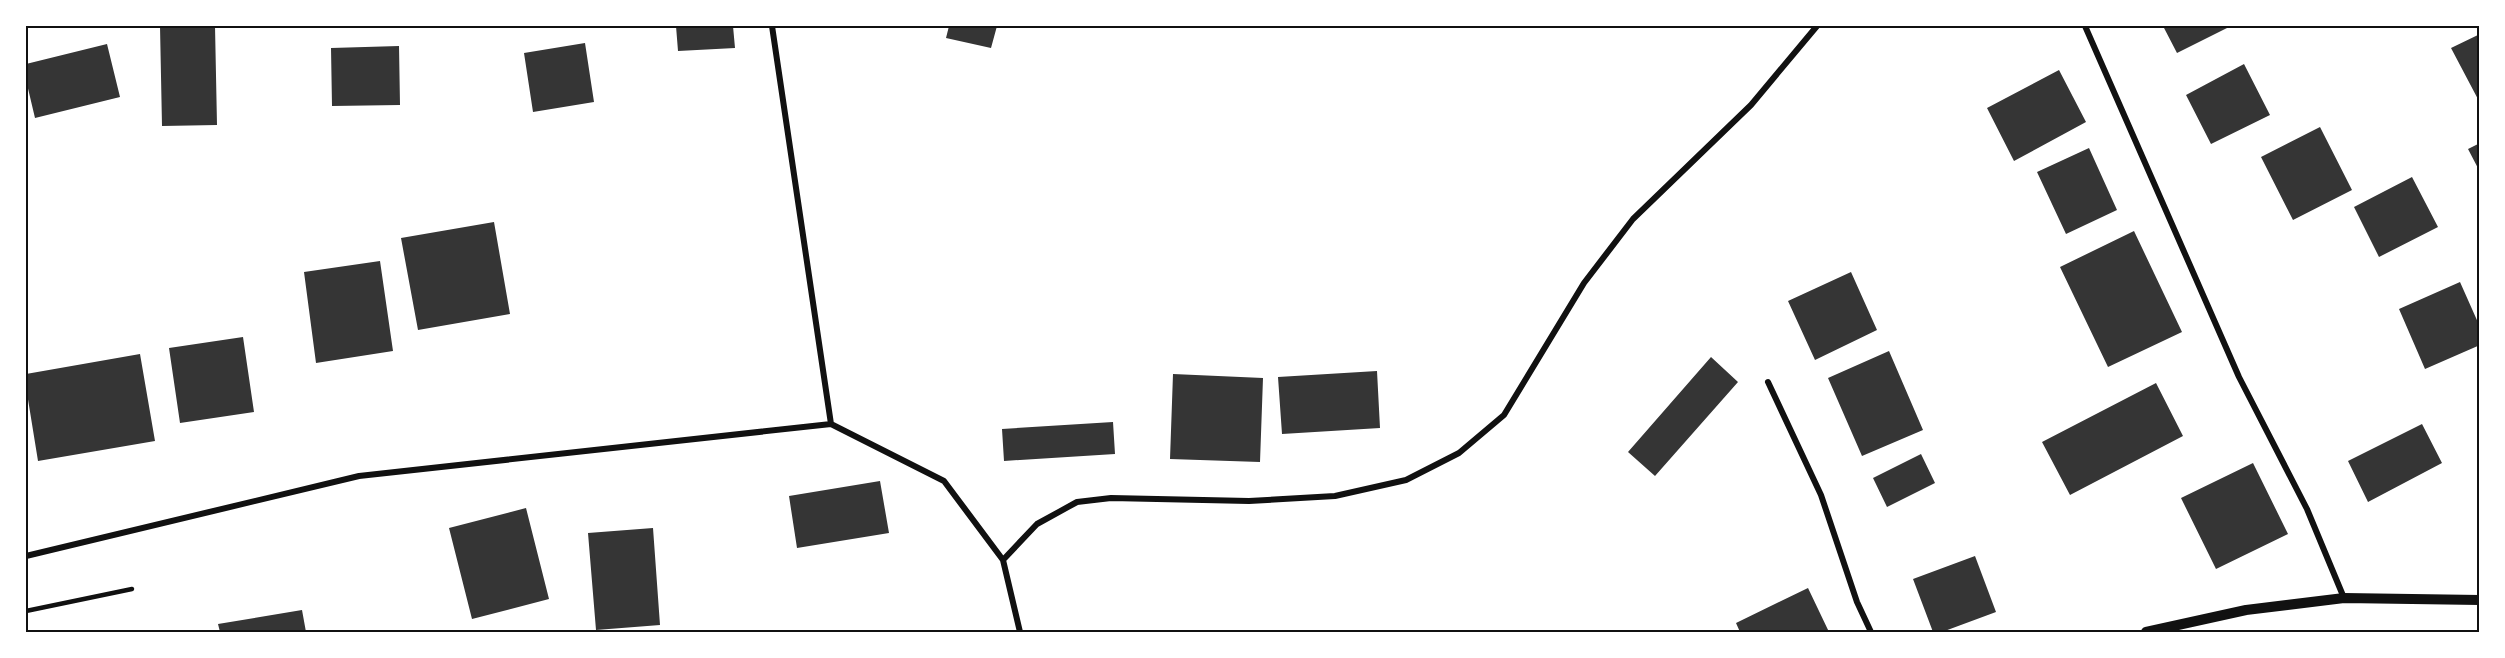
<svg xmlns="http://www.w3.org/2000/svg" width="2505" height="658" viewBox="0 0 2505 658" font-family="'Roboto Condensed',sans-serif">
<rect width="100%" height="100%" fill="#fff"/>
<!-- building -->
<path fill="#353535" d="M 160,26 L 215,26 L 217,125 L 162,126 Z
M 676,26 L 733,26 L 735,48 L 678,51 Z
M 949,26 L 997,26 L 991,48 L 946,38 Z
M 2163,26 L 2231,26 L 2177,53 Z
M 2480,34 L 2480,103 L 2451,48 Z
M 585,43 L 594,102 L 533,112 L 524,53 Z
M 107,44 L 120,97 L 35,118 L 26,80 L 26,64 Z
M 399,46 L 400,105 L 332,106 L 331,48 Z
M 2244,64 L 2270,115 L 2211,144 L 2186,95 Z
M 2059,70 L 2086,122 L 2014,161 L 1987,108 Z
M 2320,127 L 2352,190 L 2293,220 L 2261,157 Z
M 2480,143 L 2480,172 L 2468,149 Z
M 2089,148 L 2117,210 L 2066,234 L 2037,172 Z
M 2412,177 L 2438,227 L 2379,257 L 2354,207 Z
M 494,222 L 510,314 L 418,330 L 401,238 Z
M 2134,231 L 2182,332 L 2108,367 L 2060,267 Z
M 380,261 L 393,351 L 316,363 L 304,272 Z
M 1851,272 L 1877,330 L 1815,360 L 1788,301 Z
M 2460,282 L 2480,327 L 2480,345 L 2425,369 L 2399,309 Z
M 243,337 L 254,412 L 180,423 L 169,348 Z
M 1889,351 L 1923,430 L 1862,456 L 1828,378 Z
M 140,354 L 155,441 L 38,461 L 26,387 L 26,374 Z
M 1711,357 L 1738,382 L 1655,476 L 1628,452 Z
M 1377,371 L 1380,428 L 1282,434 L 1278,377 Z
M 1173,374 L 1263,378 L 1260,462 L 1170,459 Z
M 2156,383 L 2183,436 L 2070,495 L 2042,442 Z
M 1113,422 L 1115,454 L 1004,461 L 1002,429 Z
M 2422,424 L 2442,463 L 2368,502 L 2348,461 Z
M 1921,454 L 1935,483 L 1887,507 L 1873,478 Z
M 2253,463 L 2288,534 L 2216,569 L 2181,498 Z
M 880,481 L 889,533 L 797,548 L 789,496 Z
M 526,508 L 549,599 L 472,619 L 449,528 Z
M 653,528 L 660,625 L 596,630 L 588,533 Z
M 1975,556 L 1996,612 L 1942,632 L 1933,632 L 1913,579 Z
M 1808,588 L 1829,632 L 1740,632 L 1736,623 Z
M 302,610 L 306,632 L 220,632 L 218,624 Z"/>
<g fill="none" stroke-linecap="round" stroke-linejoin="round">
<!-- service -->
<path stroke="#111" stroke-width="4.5" d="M 26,611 L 132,589"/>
<!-- minor -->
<path stroke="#111" stroke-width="6" d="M 772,26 L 831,424 L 944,481 L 1003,560 L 1037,524 L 1077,502 L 1111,498 L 1249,501 L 1335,496 L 1406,480 L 1459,453 L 1504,415 L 1584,283 L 1633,219 L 1751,105 L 1817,26
M 2085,26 L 2239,377 L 2307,509 L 2344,598
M 1768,382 L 1821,495 L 1857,602 L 1871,632
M 26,556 L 359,476 L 831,424
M 1003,560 L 1020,632"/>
<!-- tertiary -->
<path stroke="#111" stroke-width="10" d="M 2146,632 L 2246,610 L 2344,598 L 2480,600"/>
</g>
<!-- border -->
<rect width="2505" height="658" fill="none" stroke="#ffffff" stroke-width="54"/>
<rect x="27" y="27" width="2451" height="604" fill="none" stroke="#111" stroke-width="2"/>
</svg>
